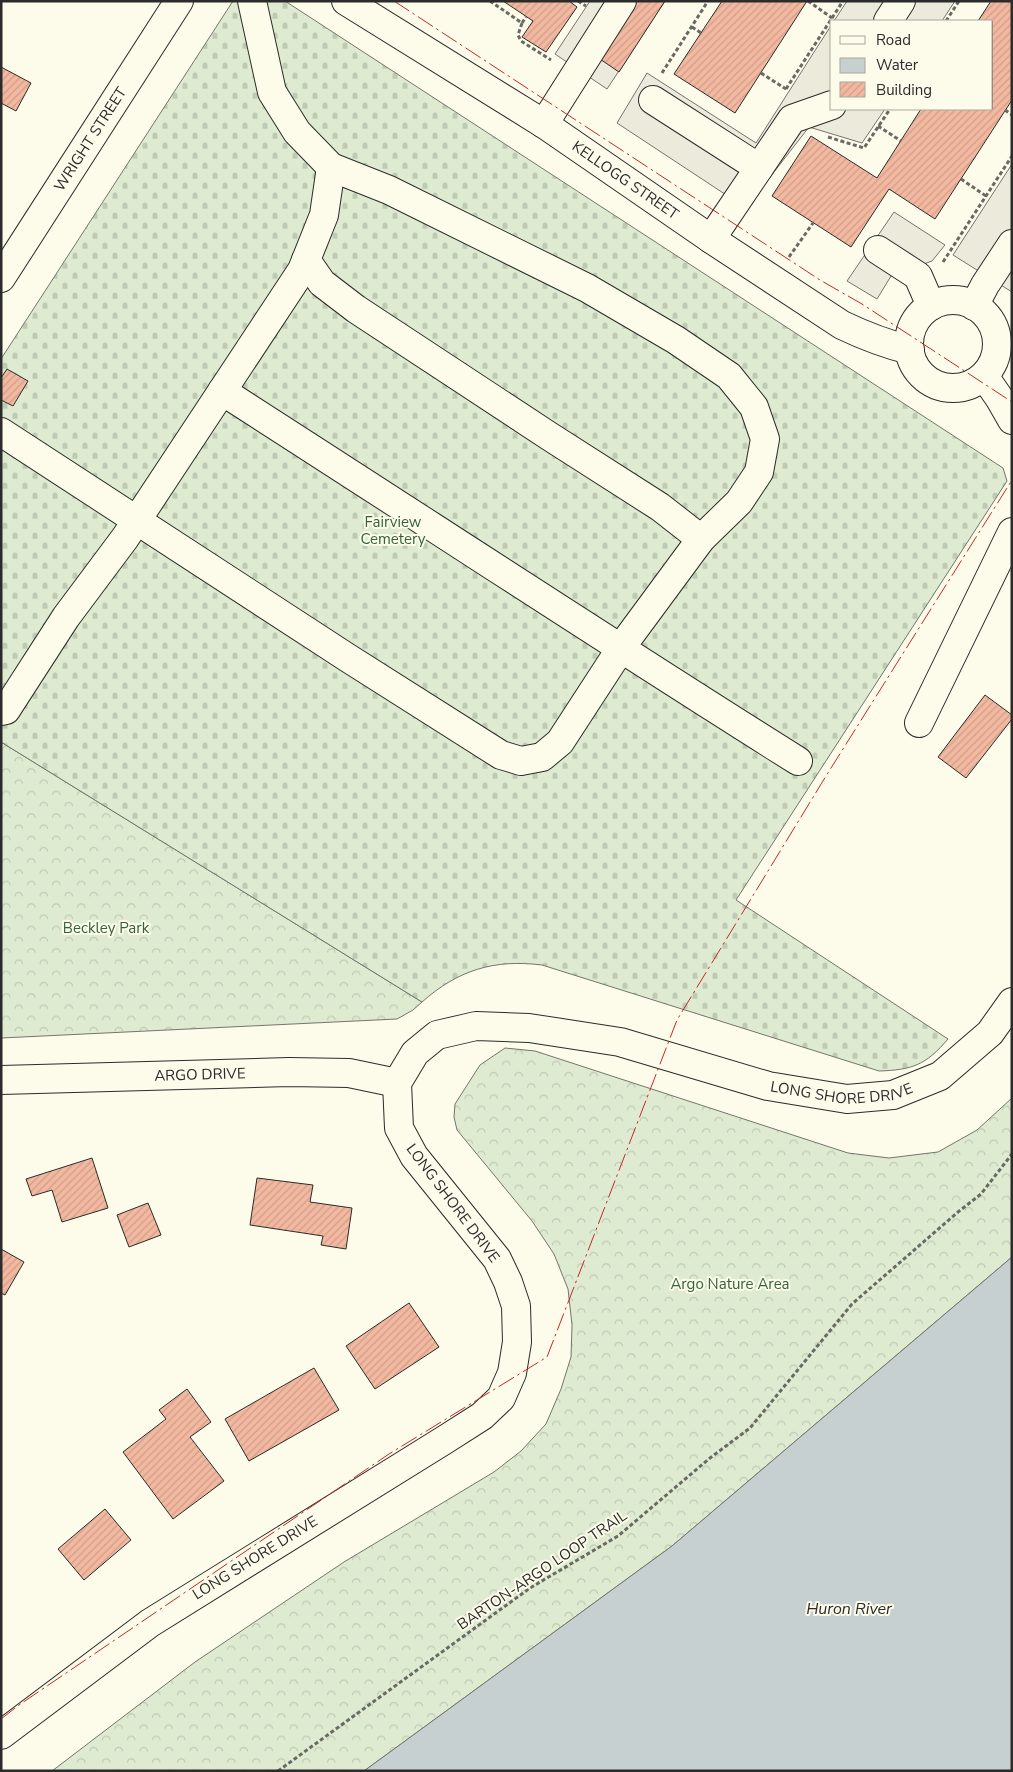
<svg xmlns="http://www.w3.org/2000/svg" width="1013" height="1772" viewBox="0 0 1013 1772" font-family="'Nunito Sans',sans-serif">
<defs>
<pattern id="forest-crowns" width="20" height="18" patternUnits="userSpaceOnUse" patternTransform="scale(1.25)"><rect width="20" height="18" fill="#deebd1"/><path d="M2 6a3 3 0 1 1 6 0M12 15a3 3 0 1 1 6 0" fill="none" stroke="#bfcab4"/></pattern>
<pattern id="cemetery-stones" width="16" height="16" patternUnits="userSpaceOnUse" patternTransform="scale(1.25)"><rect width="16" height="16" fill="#deebd1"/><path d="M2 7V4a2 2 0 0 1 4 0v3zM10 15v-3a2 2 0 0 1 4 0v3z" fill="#bfcab4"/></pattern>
<pattern id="building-hatch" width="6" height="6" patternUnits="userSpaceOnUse" patternTransform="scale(1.25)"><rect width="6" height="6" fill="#f2b8a0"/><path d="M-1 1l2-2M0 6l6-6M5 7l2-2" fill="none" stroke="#d09e8a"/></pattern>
</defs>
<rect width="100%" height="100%" fill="#fdfbea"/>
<!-- forest -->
<path fill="url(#forest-crowns)" stroke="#74746e" d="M 1,742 L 422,1002 L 413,1010 L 397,1019 L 1,1038 Z
M 505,1048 L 535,1051 L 848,1153 L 889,1158 L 938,1152 L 977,1130 L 1012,1098 L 1012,1257 L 672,1546 L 364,1771 L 52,1771 L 195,1662 L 344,1562 L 494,1472 L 521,1451 L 546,1424 L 561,1389 L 571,1357 L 572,1325 L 568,1289 L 554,1254 L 532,1221 L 457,1130 L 454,1117 L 455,1104 L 480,1065 Z"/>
<!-- cemetery -->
<path fill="url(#cemetery-stones)" stroke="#74746e" d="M 233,1 L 285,1 L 1003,468 L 1007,481 L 736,900 L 948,1039 C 926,1065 912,1070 879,1071 L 542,965 C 494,959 458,970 422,1002 L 1,742 L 1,359 Z"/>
<!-- parking -->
<path fill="#eceadb" stroke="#74746e" d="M 590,1 L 665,1 L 607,89 L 555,54 Z
M 847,1 L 955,1 L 942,21 L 834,21 Z
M 832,24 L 832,109 L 885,109 L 862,143 L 809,127 L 746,208 L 617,123 L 647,73 L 756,143 Z
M 1012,164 L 1012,292 L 953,255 Z
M 894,212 L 945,245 L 932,261 L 891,276 L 877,299 L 847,281 Z"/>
<!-- water -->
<path fill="#c7d0d0" stroke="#74746e" d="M 1012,1257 L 1012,1771 L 364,1771 L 672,1546 Z"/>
<!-- building -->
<path fill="url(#building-hatch)" stroke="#2b2b2b" d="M 503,1 L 569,1 L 577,7 L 546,52 L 522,37 L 533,21 Z
M 634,1 L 665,1 L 619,72 L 597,57 Z
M 722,1 L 807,1 L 735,113 L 674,74 Z
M 991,1 L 1012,1 L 1012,100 L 935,219 L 889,189 L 851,247 L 772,196 L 811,136 L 877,178 L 921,109 L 992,109 L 992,21 L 978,21 Z
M 1,67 L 31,83 L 16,111 L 1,103 Z
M 7,369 L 28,381 L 13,406 L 1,400 L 1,378 Z
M 985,695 L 1012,715 L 1012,719 L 966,778 L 938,757 Z
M 92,1158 L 108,1208 L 62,1222 L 52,1190 L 32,1196 L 26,1179 Z
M 257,1178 L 313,1185 L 310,1202 L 352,1208 L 346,1249 L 321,1245 L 323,1236 L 250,1225 Z
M 148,1203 L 161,1235 L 129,1247 L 117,1215 Z
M 1,1249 L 24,1262 L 5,1295 L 1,1293 Z
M 409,1303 L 439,1347 L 375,1389 L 346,1346 Z
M 314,1368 L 339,1410 L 249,1461 L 225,1419 Z
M 187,1389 L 211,1422 L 190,1437 L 224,1481 L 173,1519 L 123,1452 L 166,1419 L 159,1410 Z
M 105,1509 L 131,1540 L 84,1580 L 58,1549 Z"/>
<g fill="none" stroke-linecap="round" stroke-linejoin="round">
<!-- minor casing -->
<g stroke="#2b2b2b" stroke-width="30">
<g id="minor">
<path id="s1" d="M 346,1 L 544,124 L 711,239 L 842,325 C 865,336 886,344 910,350"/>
<path d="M 888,21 L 901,1"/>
<path d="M 653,100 L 759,168"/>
<path d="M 544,124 L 622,1"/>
<path d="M 711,239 L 792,119 L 832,105"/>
<path d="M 878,250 L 918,276 L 931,306"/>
<path d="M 306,260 L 322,283 L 356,309 L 549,436 L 660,507 L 701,539"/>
<path id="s2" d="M 1,278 L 179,1"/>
<circle cx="953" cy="344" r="44"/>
<path d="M 974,306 L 985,285 L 1012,244"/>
<path d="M 984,376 L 1000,399 L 1012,420"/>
<path d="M 222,391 C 414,514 605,640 798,761"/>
<path d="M 1,432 L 348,658 L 501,755 L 521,761 L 542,757 L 560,742 L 625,642 L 701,539 L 739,502 L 759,472 L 765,439 L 754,407 L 729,376 L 676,340 L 587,288 L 389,190 L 331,167 L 297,132 L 272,92 L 252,1"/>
<path d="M 1,711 L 6,710 L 66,617 L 125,538 L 302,270 L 324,215 L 331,167"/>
<path d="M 919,723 L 1012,532"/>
<path id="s3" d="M 1,1080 L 289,1072 L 349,1073 L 397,1083"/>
<path id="s4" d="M 1,1735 L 150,1623 L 446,1439 L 482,1416 L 501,1398 L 512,1373 L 517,1342 L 516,1306 L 508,1282 L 497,1259 L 414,1156 L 399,1128 L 397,1083 L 415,1053 L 437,1035 L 476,1026 L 529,1028 L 620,1042 L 768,1086 L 847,1099 L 893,1095 L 940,1076 L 990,1033 L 1012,1002"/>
</g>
</g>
<!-- path -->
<path stroke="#6a6964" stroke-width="3" stroke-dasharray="4 2.5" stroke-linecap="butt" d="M 490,1 L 522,23 L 518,35 L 521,41 L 551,60
M 578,1 L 586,6
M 808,1 L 832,18
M 946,21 L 959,1
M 522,23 L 526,17
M 692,27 L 701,33
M 662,73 L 708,1
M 761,73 L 786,89
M 786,89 L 843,1
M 1005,110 L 1012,115
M 878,126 L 901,141
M 828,137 L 864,148 L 890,109
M 961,179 L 986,196
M 789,257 L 813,223
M 943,262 L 1012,156
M 278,1771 L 530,1588 L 618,1536 L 710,1458 L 750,1428 L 852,1304 L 958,1212 L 981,1194 L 1012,1154"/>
<!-- minor -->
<use href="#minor" stroke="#fdfbea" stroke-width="28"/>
<!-- power -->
<path stroke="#c62828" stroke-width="1" stroke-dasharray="18 4 2.5 4" stroke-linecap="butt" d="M 394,1 L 820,280 L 862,304 L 1012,402
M 1,1719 L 19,1705 L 389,1454 L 547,1357 L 677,1020 L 826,776 L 1012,480"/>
</g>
<g text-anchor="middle" stroke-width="4" stroke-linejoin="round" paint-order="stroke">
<!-- street labels -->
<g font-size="15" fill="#2b2b2b" stroke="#fdfbea">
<text dy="5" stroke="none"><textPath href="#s2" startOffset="165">WRIGHT STREET</textPath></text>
<text dy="5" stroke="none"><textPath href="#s1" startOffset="332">KELLOGG STREET</textPath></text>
<text dy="5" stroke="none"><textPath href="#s3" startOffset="199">ARGO DRIVE</textPath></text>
<text dy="5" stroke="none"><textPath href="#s4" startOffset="1436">LONG SHORE DRIVE</textPath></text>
<text transform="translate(453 1203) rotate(53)" y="5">LONG SHORE DRIVE</text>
<text dy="5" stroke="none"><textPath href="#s4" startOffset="310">LONG SHORE DRIVE</textPath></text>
<text transform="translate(542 1570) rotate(-34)" y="5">BARTON-ARGO LOOP TRAIL</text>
</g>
<!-- park labels -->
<g font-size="15" fill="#34623c" stroke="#fdfbea">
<text x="393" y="527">Fairview<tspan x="393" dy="17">Cemetery</tspan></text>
<text x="106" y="933">Beckley Park</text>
<text x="730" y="1289">Argo Nature Area</text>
</g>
<!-- water labels -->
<g font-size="16" font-style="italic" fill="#2b2b2b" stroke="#fdfbea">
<text x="849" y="1614">Huron River</text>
</g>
</g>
<!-- border -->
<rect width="1013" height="1772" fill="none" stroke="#2b2b2b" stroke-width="5"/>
<!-- legend -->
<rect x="830" y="20" width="162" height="90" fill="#fdfbea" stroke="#a9a89e"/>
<rect x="840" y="36" width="25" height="8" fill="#fdfbea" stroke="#a9a89e"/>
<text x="876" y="45" font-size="15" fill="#2b2b2b">Road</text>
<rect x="840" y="58" width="25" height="15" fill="#c7d0d0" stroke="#a9a89e"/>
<text x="876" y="70" font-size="15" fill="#2b2b2b">Water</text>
<rect x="840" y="82" width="25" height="15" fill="url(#building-hatch)" stroke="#a9a89e"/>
<text x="876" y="95" font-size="15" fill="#2b2b2b">Building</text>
</svg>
